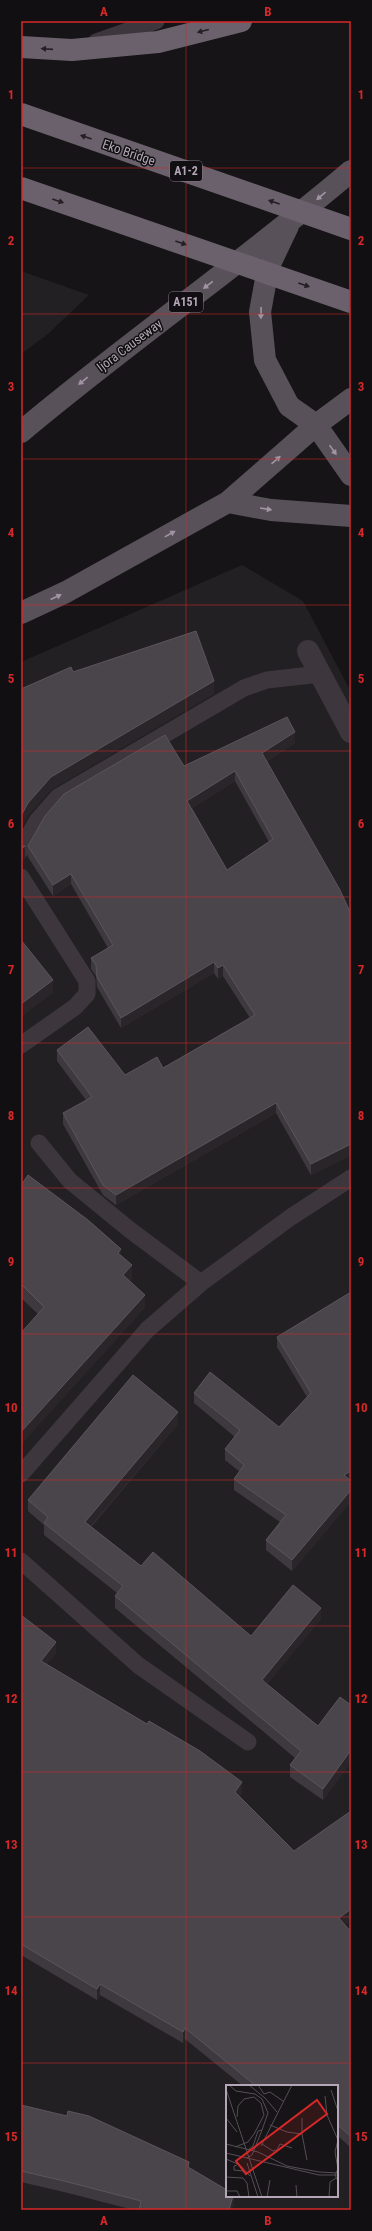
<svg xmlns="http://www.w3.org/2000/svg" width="372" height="2231" viewBox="0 0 372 2231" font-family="'Roboto Condensed',sans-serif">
<rect width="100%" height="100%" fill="#161416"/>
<!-- built -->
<path fill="#232023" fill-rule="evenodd" d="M 21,271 L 89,295 L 48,334 L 21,354 Z
M 242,565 L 303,601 L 351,692 L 351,2210 L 21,2210 L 21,662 ZM 227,2086 L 337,2086 L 337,2196 L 227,2196 Z"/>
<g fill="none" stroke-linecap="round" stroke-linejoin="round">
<!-- service -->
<path stroke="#3d373d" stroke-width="17" d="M 96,42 L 156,21
M 21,850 L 37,821 L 58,797 L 244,688 L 267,680 L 320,674
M 21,877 L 87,981 L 87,994 L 75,1007 L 21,1045
M 39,1143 L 70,1181 L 130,1230 L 201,1283
M 21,1474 L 147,1330 L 201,1283 L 291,1217 L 351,1178
M 21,1561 L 138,1665 L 248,1742"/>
<!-- minor -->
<path stroke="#3d373d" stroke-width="22" d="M 308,651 L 351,732"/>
<!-- primary -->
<path stroke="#59515a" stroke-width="22" d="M 288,226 L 268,268 L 260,312 L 265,360 L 289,406 L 316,425 L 351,475
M 21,432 C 128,342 244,262 351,171
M 228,502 L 271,510 L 351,516
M 21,613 L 66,592 L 228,502 L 316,425 L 351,399"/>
<!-- motorway -->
<path stroke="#6a616c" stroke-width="22" d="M 21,47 L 72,50 L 158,42 L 241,21"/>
<!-- motorway-bridge -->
<path stroke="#6a616c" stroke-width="22" d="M 21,114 L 351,229
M 21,188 L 351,302"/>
</g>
<!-- wall -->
<path fill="#3e393e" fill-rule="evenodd" d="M 295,743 L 267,761 L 351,914 L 351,1155 L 311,1175 L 276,1113 L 116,1205 L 103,1195 L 63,1124 L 63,1113 L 86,1100 L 57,1061 L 57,1050 L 125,1075 L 163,1068 L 250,1018 L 223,976 L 218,979 L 214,973 L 121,1028 L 97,987 L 96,976 L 91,969 L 91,958 L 108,948 L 71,884 L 53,896 L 28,857 L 28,846 L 184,766 ZM 235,781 L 269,842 L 227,870 L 192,808 Z
M 21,1183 L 121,1256 L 132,1278 L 129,1281 L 145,1308 L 38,1314 L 21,1298 Z
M 351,1292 L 351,1501 L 292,1571 L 266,1550 L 266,1540 L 280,1522 L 234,1490 L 234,1479 L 240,1472 L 225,1460 L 225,1449 L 235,1437 L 194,1403 L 194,1393 L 279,1427 L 307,1397 L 277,1347 L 277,1337 Z
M 178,1424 L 91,1527 L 141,1566 L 251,1636 L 321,1619 L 267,1684 L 318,1726 L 351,1705 L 351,1762 L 323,1800 L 290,1777 L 290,1765 L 295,1758 L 115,1608 L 115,1596 L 117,1593 L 44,1535 L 44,1525 L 28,1511 L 28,1500 Z
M 21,1615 L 56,1653 L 47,1664 L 242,1793 L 239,1797 L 294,1851 L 351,1811 L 351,1920 L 345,1924 L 351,1932 L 351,2148 L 337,2135 L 337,2086 L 243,2086 L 185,2039 L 183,2043 L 100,1995 L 97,2000 L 21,1955 Z
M 21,2105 L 189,2168 L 234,2196 L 234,2205 L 232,2210 L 134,2210 L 64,2192 L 21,2182 Z"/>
<!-- shaded-wall -->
<path fill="#292529" d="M 214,681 L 214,694 L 51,790 L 28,816 L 21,829 L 21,816 L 28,803 L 51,777 Z
M 295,732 L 295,743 L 262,764 L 262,753 Z
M 235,771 L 235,781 L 187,811 L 187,801 Z
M 25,846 L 25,859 L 21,862 L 21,849 Z
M 71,874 L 71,884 L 53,896 L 53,885 Z
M 214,962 L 214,973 L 121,1028 L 121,1018 Z
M 223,965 L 223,976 L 218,979 L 218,968 Z
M 53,980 L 53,993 L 21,1017 L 21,1004 Z
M 276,1103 L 276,1113 L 116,1205 L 116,1195 Z
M 351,1144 L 351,1155 L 311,1175 L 311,1164 Z
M 121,1249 L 121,1262 L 118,1253 Z
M 132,1265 L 132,1278 L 123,1288 L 123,1275 Z
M 145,1295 L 145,1308 L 21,1445 L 21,1432 Z
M 178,1412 L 178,1424 L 85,1533 L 85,1522 Z
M 351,1471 L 351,1482 L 344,1475 Z
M 351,1490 L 351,1501 L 292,1571 L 292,1560 Z
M 321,1608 L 321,1619 L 262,1691 L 262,1680 Z
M 56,1642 L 56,1653 L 41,1672 L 41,1661 Z
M 351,1750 L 351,1762 L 323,1800 L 323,1789 Z
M 242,1782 L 242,1793 L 235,1803 L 235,1792 Z
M 351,1909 L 351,1920 L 339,1929 L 339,1918 Z
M 100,1984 L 100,1995 L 97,2000 L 97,1989 Z
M 185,2028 L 185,2039 L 183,2043 L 183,2032 Z
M 233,2196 L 234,2196 L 234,2205 L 232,2210 L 229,2210 Z"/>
<!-- building -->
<path fill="#4a454b" stroke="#5b545c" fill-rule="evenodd" d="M 196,631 L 214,681 L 51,777 L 28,803 L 21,816 L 21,689 L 71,667 L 73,672 Z
M 287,717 L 295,732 L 262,753 L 340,890 L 351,914 L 351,1144 L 311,1164 L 276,1103 L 116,1195 L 103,1185 L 63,1113 L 92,1097 L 57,1050 L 88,1027 L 125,1075 L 157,1057 L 163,1068 L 255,1015 L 223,965 L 218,968 L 214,962 L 121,1018 L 97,977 L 96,965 L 91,958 L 113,945 L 71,874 L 53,885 L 28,846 L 45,816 L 64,794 L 165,735 L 184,766 ZM 235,771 L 273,839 L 227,870 L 187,801 Z
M 21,846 L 25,846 L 21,849 Z
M 21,940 L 53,980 L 21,1004 Z
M 28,1175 L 88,1220 L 121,1249 L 118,1253 L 132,1265 L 123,1275 L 145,1295 L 21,1432 L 21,1333 L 44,1307 L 21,1284 L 21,1183 L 22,1184 Z
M 351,1292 L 351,1471 L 344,1475 L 351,1481 L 351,1490 L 292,1560 L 266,1540 L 286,1515 L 234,1479 L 244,1465 L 225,1449 L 240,1430 L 194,1393 L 210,1372 L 279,1427 L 311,1393 L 277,1337 Z
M 133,1375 L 178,1412 L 85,1522 L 141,1566 L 153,1552 L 251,1636 L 293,1585 L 321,1608 L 262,1680 L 318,1726 L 340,1697 L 351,1705 L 351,1750 L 323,1789 L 290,1765 L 301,1751 L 115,1596 L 123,1586 L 44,1523 L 48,1517 L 28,1500 Z
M 21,1615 L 56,1642 L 41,1661 L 147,1724 L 149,1721 L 200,1751 L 242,1782 L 235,1792 L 294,1851 L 351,1811 L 351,1909 L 339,1918 L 351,1932 L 351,2137 L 337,2124 L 337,2086 L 256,2086 L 185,2028 L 183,2032 L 100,1984 L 97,1989 L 21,1944 Z
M 21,2105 L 67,2116 L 68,2111 L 89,2116 L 189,2162 L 188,2167 L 227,2190 L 227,2196 L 233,2196 L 229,2210 L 139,2210 L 141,2201 L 64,2181 L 21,2171 Z"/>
<!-- one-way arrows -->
<defs><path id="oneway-solid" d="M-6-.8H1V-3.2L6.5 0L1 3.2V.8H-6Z"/></defs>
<g fill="#231f23">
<use href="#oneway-solid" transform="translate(203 31) rotate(166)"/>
<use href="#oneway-solid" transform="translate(47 49) rotate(-176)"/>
<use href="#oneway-solid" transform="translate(86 137) rotate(-161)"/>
<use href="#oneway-solid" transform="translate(58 201) rotate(19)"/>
<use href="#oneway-solid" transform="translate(274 202) rotate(-161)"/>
<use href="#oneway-solid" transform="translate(181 243) rotate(19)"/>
<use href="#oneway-solid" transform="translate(304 285) rotate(19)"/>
</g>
<g fill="#a195a4">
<use href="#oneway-solid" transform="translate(321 196) rotate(139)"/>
<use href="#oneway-solid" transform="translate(208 285) rotate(143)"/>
<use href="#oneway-solid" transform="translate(261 313) rotate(91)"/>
<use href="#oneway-solid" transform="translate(83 381) rotate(141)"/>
<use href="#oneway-solid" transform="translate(333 450) rotate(55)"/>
<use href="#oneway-solid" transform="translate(276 460) rotate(-41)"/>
<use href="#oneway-solid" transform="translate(266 509) rotate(9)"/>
<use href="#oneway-solid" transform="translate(170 534) rotate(-29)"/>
<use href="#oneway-solid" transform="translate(56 597) rotate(-25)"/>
</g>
<!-- grid -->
<path fill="none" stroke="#d62828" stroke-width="1" stroke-opacity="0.55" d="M 186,21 L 186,2210M 21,168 L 351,168M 21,314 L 351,314M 21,459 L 351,459M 21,605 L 351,605M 21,751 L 351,751M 21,897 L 351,897M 21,1043 L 351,1043M 21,1188 L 351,1188M 21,1334 L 351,1334M 21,1480 L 351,1480M 21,1626 L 351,1626M 21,1772 L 351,1772M 21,1917 L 351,1917M 21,2063 L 351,2063"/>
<g text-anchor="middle" stroke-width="3" stroke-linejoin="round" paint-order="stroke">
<!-- shield labels -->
<g fill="#110f11" stroke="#827984" stroke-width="1">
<rect x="170" y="161" width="32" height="20" rx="3"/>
<rect x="169" y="292" width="34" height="20" rx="3"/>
</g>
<g font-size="12" font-weight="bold" fill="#b3a6b6">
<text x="186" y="175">A1-2</text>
<text x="186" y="306">A151</text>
</g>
<!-- street labels -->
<g font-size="13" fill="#b3a6b6" stroke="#110f11">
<text transform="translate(129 152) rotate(19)" y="5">Eko Bridge</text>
<text transform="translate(129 345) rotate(-37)" y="5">Ijora Causeway</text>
</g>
</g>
<!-- overview -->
<g transform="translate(226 2085)">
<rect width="112" height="112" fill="#161416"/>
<path fill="none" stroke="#554e56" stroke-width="1" d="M 3,0 L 10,6 L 29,9 L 36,14 L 42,28 L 36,45M 23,0 L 39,13 L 51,27M 32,0 L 38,9 L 44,7 L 57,16M 0,4 L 36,112M 105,5 L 112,26M 99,11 L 101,30 L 112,55 L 109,67 L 112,84M 0,33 L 11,47M 44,40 L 61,47 L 76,49 L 81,75M 76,49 L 76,33M 0,59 L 32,67 L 61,81 L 93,87 L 112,88M 36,59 L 47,66 L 51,65 L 54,59 L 66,63M 35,61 L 66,0M 9,62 L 22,57 L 28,49 L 38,30 L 35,18 L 28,12 L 18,14 L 12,21 L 11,32M 22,65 L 27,61 L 32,46 L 36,45M 0,68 L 93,90 L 111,90M 21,73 L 26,70 L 36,45M 0,74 L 14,80 L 24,91M 21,78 L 32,112M 11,80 L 8,81 L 8,85 L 17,86M 112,84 L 109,90 L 112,96M 0,92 L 17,93 L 21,98 L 23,112M 70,100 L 71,112M 0,106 L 11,106 L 14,112M 41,112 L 44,95M 103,112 L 104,97 L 110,93"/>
<path fill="#d62828" fill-opacity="0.15" stroke="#d62828" stroke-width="2" d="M 91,15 L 101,29 L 20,89 L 10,76 Z"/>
<rect width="112" height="112" fill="none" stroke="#b3a6b6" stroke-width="2"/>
</g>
<!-- border -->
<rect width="372" height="2231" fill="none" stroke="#110f11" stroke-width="44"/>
<rect x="22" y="22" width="328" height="2187" fill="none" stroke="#d62828" stroke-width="1.5"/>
<g font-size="13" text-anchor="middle" font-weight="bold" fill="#d62828">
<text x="104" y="16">A</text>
<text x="268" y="16">B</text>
<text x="11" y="99">1</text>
<text x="361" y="99">1</text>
<text x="11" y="245">2</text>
<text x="361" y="245">2</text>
<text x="11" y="391">3</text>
<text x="361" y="391">3</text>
<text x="11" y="537">4</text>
<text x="361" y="537">4</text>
<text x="11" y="683">5</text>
<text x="361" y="683">5</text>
<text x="11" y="828">6</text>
<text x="361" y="828">6</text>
<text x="11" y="974">7</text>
<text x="361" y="974">7</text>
<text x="11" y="1120">8</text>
<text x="361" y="1120">8</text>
<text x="11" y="1266">9</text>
<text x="361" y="1266">9</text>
<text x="11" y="1412">10</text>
<text x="361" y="1412">10</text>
<text x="11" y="1557">11</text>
<text x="361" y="1557">11</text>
<text x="11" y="1703">12</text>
<text x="361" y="1703">12</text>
<text x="11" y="1849">13</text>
<text x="361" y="1849">13</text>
<text x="11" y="1995">14</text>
<text x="361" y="1995">14</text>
<text x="11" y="2141">15</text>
<text x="361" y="2141">15</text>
<text x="104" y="2225">A</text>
<text x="268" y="2225">B</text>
</g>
</svg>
